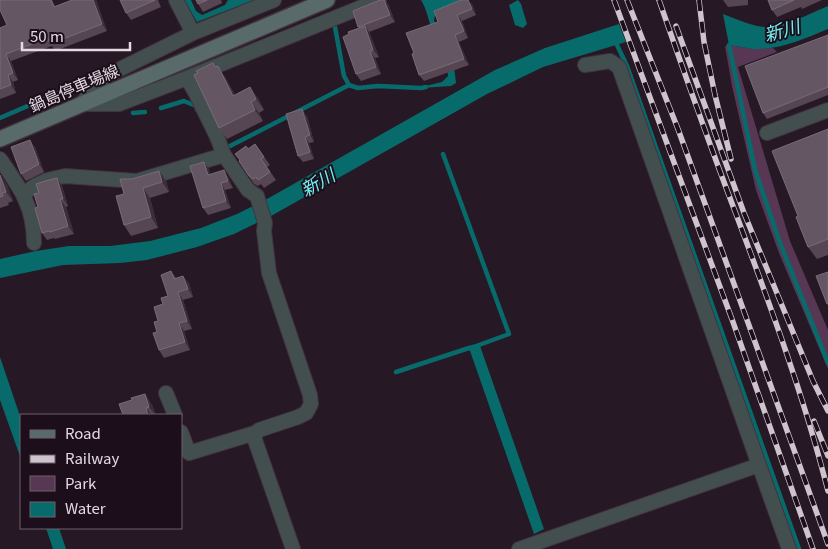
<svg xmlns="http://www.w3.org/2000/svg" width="828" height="549" viewBox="0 0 828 549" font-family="Georgia,'Noto Sans JP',serif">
<rect width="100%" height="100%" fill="#261825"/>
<!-- green -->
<path fill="#583755" d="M 729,45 L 754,49 L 773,48 L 777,52 L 738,67 L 790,241 L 828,330 L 828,369 L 779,253 L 756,190 L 732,86 L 725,46 Z"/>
<!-- water -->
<path fill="#086b6b" d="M 184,0 L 191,0 L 196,11 L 202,15 L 225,5 L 228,0 L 254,0 L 197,22 Z
M 421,0 L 468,0 L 435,15 L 434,20 L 454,67 L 456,83 L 451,86 L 421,88 L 421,87 L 442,82 L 448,76 C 447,60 438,46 432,30 C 428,19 427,10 421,0 Z
M 518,0 L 521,4 L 527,24 L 523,28 L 515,25 L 509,5 Z
M 828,6 L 828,29 C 804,39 780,50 753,49 C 745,48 737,46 729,45 L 723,14 C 734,18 745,23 757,26 C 779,31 808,14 828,6 Z
M 619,24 L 626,42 L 543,67 L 487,94 L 271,216 L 234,234 L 197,247 L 147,260 L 120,263 L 63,265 L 0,278 L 0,259 L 36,251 L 69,246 L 110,246 L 150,241 L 201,228 L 237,214 L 267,199 L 495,70 L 545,48 Z
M 479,343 L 544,529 L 534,534 L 469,348 L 468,346 Z
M 0,357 L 21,419 L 21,459 L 0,400 Z
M 46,528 L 59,528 L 66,549 L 53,549 Z"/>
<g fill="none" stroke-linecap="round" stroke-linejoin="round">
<!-- stream -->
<path stroke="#086b6b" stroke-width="4.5" d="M 335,27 L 344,76 L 349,85 L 358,88 L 378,86 L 421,88 L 426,87
M 616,40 L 617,45 L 627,66 L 799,549
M 729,45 L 755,170 L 780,243 L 828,363
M 161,108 L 184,101 L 196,106 L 197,110
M 133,113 L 145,112
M 0,118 L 67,89
M 230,146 L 349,85
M 396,372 L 469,348 L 475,349 L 479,345 L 509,334 L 443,154"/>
<!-- street casing -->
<g stroke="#413340" stroke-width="16">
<path id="street" d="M 193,33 L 274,0
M 585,65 L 610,61 L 619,67 L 759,465
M 187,78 L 379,0
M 81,104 L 108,75 L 193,33 L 176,0
M 84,104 L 119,104 L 187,78 L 195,92 L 217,137 L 224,155 L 248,190 L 257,196 L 265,223 L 264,231 L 269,273 L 310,395 L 311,404 L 306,413 L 298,417 L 259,430 L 255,433 L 255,440 L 293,549
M 767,133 L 828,110
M 0,159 C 20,188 34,206 34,243
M 23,194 L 36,185 L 47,180 L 65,176 L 137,181 L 224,155
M 166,393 L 175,415
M 181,432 L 189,453 L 255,433
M 519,549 L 759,465 L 789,549"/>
</g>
<!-- secondary casing -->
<g stroke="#413340" stroke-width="18">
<path id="secondary" d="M 0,139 L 327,0"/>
</g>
<!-- street -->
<use href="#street" stroke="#434f4f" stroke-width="14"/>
<!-- secondary -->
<use href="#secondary" stroke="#586b6a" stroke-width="15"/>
<!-- rail casing -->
<g stroke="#cec4cd" stroke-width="5.5">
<path id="rail" d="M 614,0 L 733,322 L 813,549
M 627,0 L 678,129 L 828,544
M 659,0 C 684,72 709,143 736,214 C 770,305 804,396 828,491
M 699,0 L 704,42 L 715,95 L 731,159
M 676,26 L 744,213 L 813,381 L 828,411
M 814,421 L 828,456"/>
</g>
<!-- rail -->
<use href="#rail" stroke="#1c0f1b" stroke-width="4" stroke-dasharray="11" stroke-linecap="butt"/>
</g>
<!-- wall -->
<path fill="#564654" d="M 0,0 L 52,0 L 55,6 L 72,0 L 96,0 L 107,31 L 55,51 L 52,46 L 11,61 L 18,80 L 13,82 L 16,93 L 0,99 L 0,28 L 7,25 Z
M 120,0 L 158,0 L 161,7 L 131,20 L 126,13 Z
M 196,0 L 221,0 L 222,3 L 203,12 Z
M 380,0 L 385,0 L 389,6 L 395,22 L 369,32 L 379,57 L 375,58 L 381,74 L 361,81 L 356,74 L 349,34 L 359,28 L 358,27 Z
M 723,0 L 748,0 L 748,5 L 728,7 Z
M 768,0 L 822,0 L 802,9 L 801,7 L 777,17 L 772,10 Z
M 472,4 L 476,15 L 462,21 L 468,38 L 459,42 L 469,65 L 424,81 L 419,75 L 414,53 L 438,22 Z
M 828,35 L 828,95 L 767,119 L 763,113 Z
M 215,67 L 225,77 L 235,95 L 258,98 L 264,110 L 259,113 L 263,121 L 227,139 L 219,128 Z
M 307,116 L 314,142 L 309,143 L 314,159 L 303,162 L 298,156 Z
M 828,129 L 828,255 L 817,259 L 808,247 L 798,216 Z
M 255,144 L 270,165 L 267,167 L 276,180 L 264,188 L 261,184 L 258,186 L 254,184 L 239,161 L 248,149 Z
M 35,147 L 44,172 L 26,181 L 21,174 Z
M 209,169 L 210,174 L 228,177 L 233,188 L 225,190 L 231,208 L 208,215 L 203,208 Z
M 159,171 L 166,181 L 169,192 L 150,198 L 158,228 L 131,236 L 124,225 L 124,194 L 132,179 Z
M 0,175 L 7,185 L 13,201 L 8,203 L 9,205 L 0,208 Z
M 62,186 L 68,206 L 66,207 L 74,234 L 55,239 L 54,238 L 47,240 L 42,233 L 38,207 L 39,193 Z
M 171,271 L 176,278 L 189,283 L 193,297 L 183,300 L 192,329 L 184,331 L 190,350 L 164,358 L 159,350 L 157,332 L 158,321 L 168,296 Z
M 145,394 L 152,405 L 156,415 L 123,415 L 132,400 Z"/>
<!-- shaded-wall -->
<path fill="#3c2d3b" d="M 93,0 L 96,0 L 107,31 L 102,24 Z
M 384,0 L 389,6 L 395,22 L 390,15 Z
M 468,0 L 472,4 L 476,15 L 472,9 Z
M 457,15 L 462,21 L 468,38 L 464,31 Z
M 365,26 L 370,33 L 379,57 L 373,50 Z
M 455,35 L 459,42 L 469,65 L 464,59 Z
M 370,51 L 375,58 L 381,74 L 376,67 Z
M 6,54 L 11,61 L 18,80 L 13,73 Z
M 218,66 L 225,77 L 241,107 L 233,96 Z
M 8,75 L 13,82 L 16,93 L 11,85 Z
M 250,87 L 258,98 L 264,110 L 256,99 Z
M 251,102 L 259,113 L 263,121 L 255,110 Z
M 302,109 L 307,116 L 314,142 L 310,135 Z
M 305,137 L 309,143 L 314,159 L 310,152 Z
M 30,140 L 35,147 L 44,172 L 39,164 Z
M 204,162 L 209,169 L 212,182 L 208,175 Z
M 224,170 L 228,177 L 233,188 L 228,181 Z
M 159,171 L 166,181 L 169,192 L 162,182 Z
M 0,175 L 7,185 L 13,201 L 6,192 Z
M 57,178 L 62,186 L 68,206 L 63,199 Z
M 221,183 L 225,190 L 231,208 L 226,201 Z
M 143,188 L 150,198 L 158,228 L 151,217 Z
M 60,199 L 66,207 L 74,234 L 68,226 Z
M 183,276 L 189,283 L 193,297 L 188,289 Z
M 178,292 L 183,300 L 192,329 L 187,321 Z
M 179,323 L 184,331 L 190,350 L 185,342 Z
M 145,394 L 152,405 L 156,415 L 155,415 L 149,407 Z
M 146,408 L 152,415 L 148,415 Z"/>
<!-- building -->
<path fill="#655663" stroke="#796b77" d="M 0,0 L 51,0 L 54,7 L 72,0 L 93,0 L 102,24 L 50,44 L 48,38 L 6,54 L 13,73 L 8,75 L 11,85 L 0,89 L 0,28 L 7,25 L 0,10 Z
M 120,0 L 155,0 L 126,13 Z
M 196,0 L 207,0 L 198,4 Z
M 380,0 L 384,0 L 390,15 L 358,27 L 353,11 Z
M 461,0 L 468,0 L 472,9 L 457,15 L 464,31 L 455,35 L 464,59 L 419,75 L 412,54 L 414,53 L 406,33 L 438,22 L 434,11 Z
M 768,0 L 794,0 L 772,10 Z
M 365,26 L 373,50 L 370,51 L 376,67 L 356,74 L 343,37 L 349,34 L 348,32 Z
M 828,35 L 828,87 L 763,113 L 745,66 Z
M 213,63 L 215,67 L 218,66 L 233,96 L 250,87 L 256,99 L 251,102 L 255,110 L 219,128 L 194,75 L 198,73 L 196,71 Z
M 302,109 L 310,135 L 305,137 L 310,152 L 298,156 L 286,114 Z
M 828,129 L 828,239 L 808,247 L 796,217 L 798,216 L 772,151 Z
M 30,140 L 39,164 L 21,174 L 11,147 Z
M 255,144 L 264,157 L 261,159 L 270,172 L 258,180 L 256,177 L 253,179 L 249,176 L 239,161 L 240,160 L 235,154 L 246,146 L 248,149 Z
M 204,162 L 208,175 L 224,170 L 228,181 L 221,183 L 226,201 L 203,208 L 190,166 Z
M 159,171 L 162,182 L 143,188 L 151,217 L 124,225 L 116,196 L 124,194 L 120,179 L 132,179 Z
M 0,175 L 6,192 L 2,193 L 3,196 L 0,197 Z
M 57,178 L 63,199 L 60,199 L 68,226 L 50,232 L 49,231 L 42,233 L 35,208 L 38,207 L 34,194 L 39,193 L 36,184 L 45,181 Z
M 171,271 L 174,279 L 183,276 L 188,289 L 178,292 L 187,321 L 179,323 L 185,342 L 159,350 L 153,333 L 157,332 L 154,322 L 158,321 L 154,307 L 163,304 L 161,298 L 168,296 L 161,275 Z
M 828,272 L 828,304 L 827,304 L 816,276 Z
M 145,394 L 149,407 L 146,408 L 148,415 L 123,415 L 119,404 L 132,400 L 131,398 Z"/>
<g text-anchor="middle" stroke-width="4" stroke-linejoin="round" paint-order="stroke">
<!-- street labels -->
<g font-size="16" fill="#e4dae3" stroke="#1c0f1b">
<text transform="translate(74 88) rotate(-23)" y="6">鍋島停車場線</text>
</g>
<!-- water labels -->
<g font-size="18" font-style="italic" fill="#75efef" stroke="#1c0f1b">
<text transform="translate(782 31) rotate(-16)" y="6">新川</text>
<text transform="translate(318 183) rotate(-30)" y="6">新川</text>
</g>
</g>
<!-- legend -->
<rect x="20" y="414" width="162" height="115" fill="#1c0f1b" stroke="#6c606b"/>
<rect x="30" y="430" width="25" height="8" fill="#586b6a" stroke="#6c606b"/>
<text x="65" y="439" font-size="15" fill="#e4dae3">Road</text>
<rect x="30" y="455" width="25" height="8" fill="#cec4cd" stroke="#6c606b"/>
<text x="65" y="464" font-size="15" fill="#e4dae3">Railway</text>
<rect x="30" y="476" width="25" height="15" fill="#583755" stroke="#6c606b"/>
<text x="65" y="489" font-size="15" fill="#e4dae3">Park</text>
<rect x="30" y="502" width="25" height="15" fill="#086b6b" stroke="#6c606b"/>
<text x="65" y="514" font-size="15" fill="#e4dae3">Water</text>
<!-- scale -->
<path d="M22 42v8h108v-8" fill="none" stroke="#e4dae3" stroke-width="2.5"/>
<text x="30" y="42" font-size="15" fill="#e4dae3" stroke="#1c0f1b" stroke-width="4" paint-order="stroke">50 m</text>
</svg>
